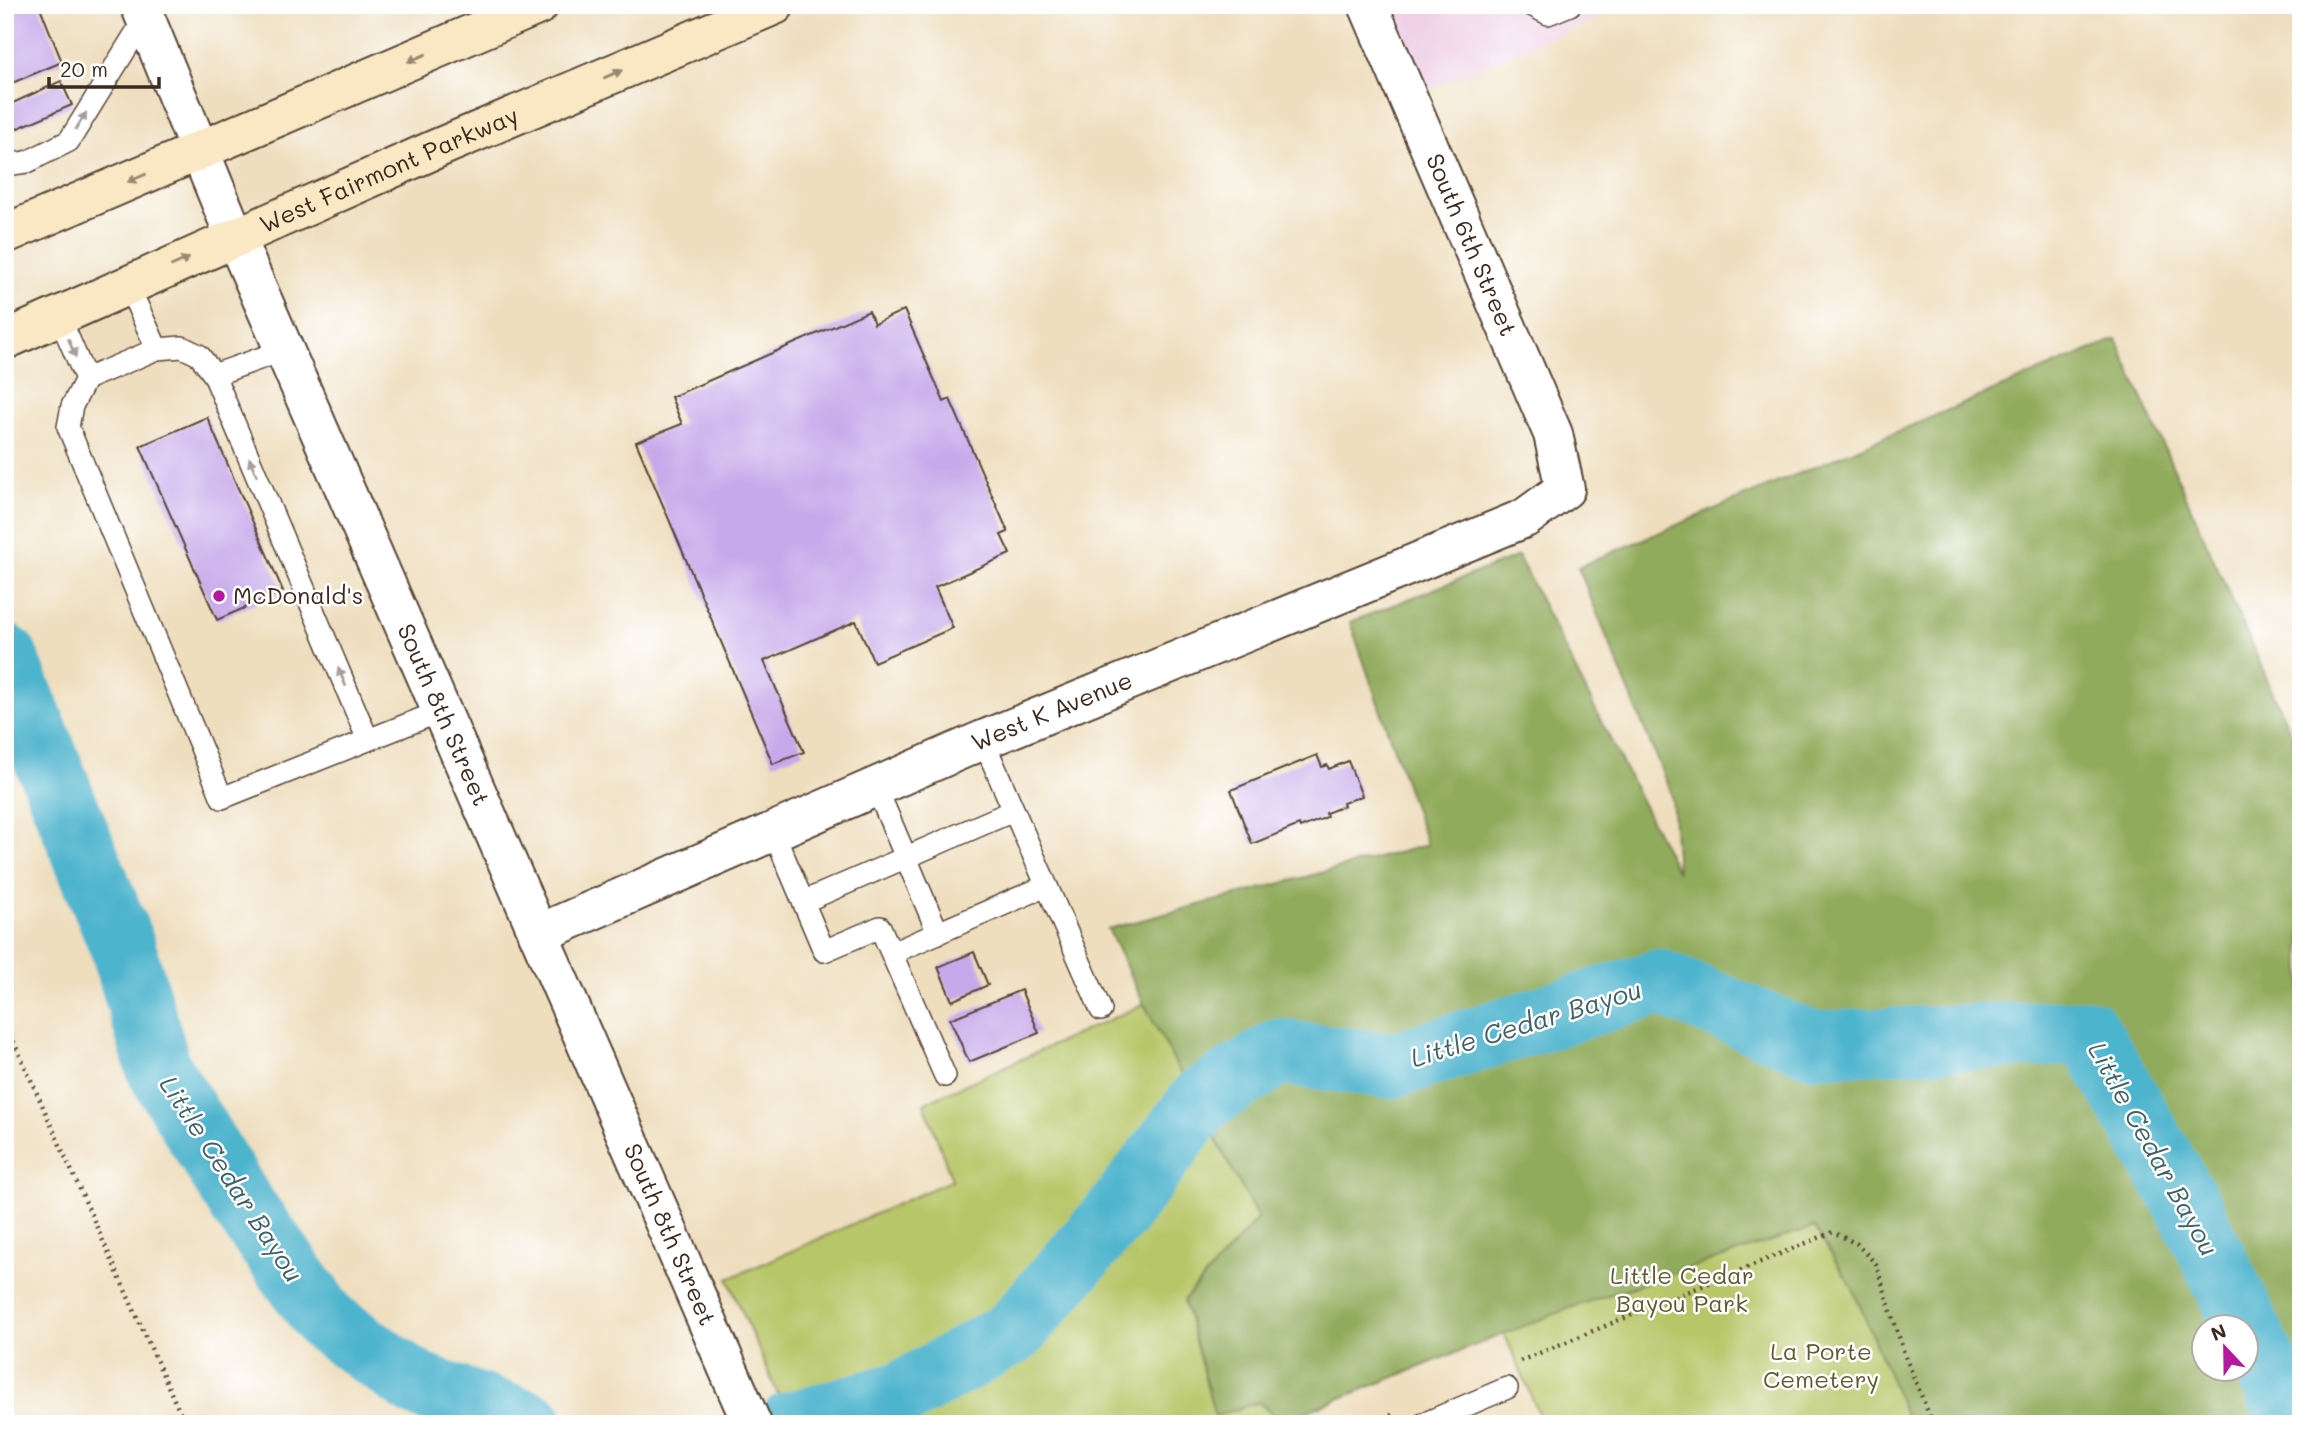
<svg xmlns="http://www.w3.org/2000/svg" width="2306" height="1429" viewBox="0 0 2306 1429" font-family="Mali,sans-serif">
<rect width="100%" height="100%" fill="#fff"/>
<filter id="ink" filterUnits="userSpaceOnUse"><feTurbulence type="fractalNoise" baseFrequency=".0143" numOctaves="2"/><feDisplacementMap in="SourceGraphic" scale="14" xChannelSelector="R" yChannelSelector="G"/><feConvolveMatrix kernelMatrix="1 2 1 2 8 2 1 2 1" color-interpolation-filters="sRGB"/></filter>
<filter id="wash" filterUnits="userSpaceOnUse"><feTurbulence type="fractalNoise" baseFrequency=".00686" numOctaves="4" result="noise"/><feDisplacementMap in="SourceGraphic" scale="28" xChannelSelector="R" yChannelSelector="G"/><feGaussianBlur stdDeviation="1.57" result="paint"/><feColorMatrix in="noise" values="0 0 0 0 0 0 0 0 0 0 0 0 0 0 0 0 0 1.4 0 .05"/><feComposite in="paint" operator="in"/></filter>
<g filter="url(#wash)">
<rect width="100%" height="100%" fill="#eedebe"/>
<!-- built -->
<path fill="#efd0e6" d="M 1383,5 L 1628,5 L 1420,93 Z"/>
<!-- green -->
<path fill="#b7c668" stroke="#797843" stroke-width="2" d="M 1144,1004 L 1258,1218 L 1184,1300 L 1215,1416 L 1259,1402 L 1282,1424 L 791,1424 L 728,1279 L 952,1180 L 924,1103 Z
M 1863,1141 L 1982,1424 L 1538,1424 L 1542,1421 L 1490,1301 Z"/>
<!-- forest -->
<path fill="#91ab5c" stroke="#666a3d" stroke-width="2" fill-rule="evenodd" d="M 2116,339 L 2301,756 L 2301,1424 L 1909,1424 L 1853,1289 L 1814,1227 L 1575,1306 L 1280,1422 L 1259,1402 L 1215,1416 L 1184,1300 L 1258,1218 L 1144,1004 L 1108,929 L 1427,845 L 1350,622 L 1518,556 L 1677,872 L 1672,796 L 1578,567 ZM 2204,1328 L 2246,1328 L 2246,1370 L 2204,1370 Z"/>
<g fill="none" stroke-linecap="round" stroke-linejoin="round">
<!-- river -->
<path stroke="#4eb4cd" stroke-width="66" d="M 5,657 L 123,948 L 159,1069 L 242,1205 L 327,1322 L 417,1385 L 532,1424
M 791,1424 L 902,1394 L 1013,1332 L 1117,1213 L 1202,1100 L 1279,1052 L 1391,1066 L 1659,982 L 1812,1044 L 2088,1032 L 2190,1209 L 2279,1393 L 2301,1402"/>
</g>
<g id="blocks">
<!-- building -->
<path fill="#c6a9ea" d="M 5,5 L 39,5 L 62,62 L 5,86 Z
M 61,81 L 72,105 L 16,129 L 6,106 Z
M 904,310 L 944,402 L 950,399 L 1008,532 L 1001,535 L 1010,554 L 935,587 L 953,628 L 874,662 L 856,621 L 764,661 L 804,752 L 773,764 L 636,442 L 682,424 L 671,397 L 869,311 L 874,324 Z
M 207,417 L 283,591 L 217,620 L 140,446 Z
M 1317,755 L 1322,767 L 1327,765 L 1329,769 L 1348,761 L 1362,796 L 1343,803 L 1344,806 L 1326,813 L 1327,817 L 1300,828 L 1299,825 L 1252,844 L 1231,790 Z
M 974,952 L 988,985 L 952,1001 L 938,967 Z
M 1021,990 L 1039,1033 L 969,1062 L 950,1019 Z"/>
</g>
</g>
<g filter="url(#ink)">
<use href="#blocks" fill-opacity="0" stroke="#564536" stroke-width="2"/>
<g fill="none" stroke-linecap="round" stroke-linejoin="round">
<!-- service casing -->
<g stroke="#564536" stroke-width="24">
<path id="service" d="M 1531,5 L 1548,14 L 1570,5
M 5,165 L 27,162 L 69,141 L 145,18
M 128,285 L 157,349
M 59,316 L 86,379
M 284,350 L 214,375 L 368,740
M 214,375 L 199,355 L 182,347 L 157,349 L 86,379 L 72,406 L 68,427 L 222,798 L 441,711
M 983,740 L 1101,1010
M 876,787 L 938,933
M 773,831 L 824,951 L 880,927 L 945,1076
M 803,902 L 1013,811
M 892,953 L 1046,886
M 1423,1424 L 1507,1388"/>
</g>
<!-- minor casing -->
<g stroke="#564536" stroke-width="42">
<g id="minor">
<path id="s1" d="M 140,5 L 235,237 L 752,1424"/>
<path id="s2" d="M 538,934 L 983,740 L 1525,518 L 1565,489 L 1553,434 L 1368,5"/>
</g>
</g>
<!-- secondary casing -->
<g stroke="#564536" stroke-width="42">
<g id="secondary">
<path d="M 5,234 L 539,5"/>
<path id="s3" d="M 5,340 L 438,148 L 775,5"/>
</g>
</g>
<!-- path -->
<path stroke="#564536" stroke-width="4.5" stroke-dasharray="2 5" stroke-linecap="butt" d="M 5,1022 L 185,1424
M 1520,1361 L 1833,1232 L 1857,1244 L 1876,1264 L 1905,1356 L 1933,1424
M 1371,1424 L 1396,1413"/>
<!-- service -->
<use href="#service" stroke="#fff" stroke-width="21"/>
<!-- minor -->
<use href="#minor" stroke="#fff" stroke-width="38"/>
<!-- secondary -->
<use href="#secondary" stroke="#fae7c3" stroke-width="38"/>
</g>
<!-- one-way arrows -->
<defs><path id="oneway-solid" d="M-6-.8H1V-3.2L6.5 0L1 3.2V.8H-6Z" transform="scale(1.75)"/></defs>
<g fill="#9a8870">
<use href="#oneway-solid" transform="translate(417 58) rotate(157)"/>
<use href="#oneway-solid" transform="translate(613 74) rotate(-23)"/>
<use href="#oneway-solid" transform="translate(137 178) rotate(157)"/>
<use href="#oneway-solid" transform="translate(180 262) rotate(-24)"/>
</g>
<g fill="#a79f9a">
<use href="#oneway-solid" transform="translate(81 121) rotate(-58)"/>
<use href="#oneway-solid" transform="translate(72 348) rotate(68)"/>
<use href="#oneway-solid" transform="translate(253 467) rotate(-113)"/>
<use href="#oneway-solid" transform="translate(342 677) rotate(-113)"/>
</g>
</g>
<!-- markers -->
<circle fill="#b5179e" stroke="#fff" stroke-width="2.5" cx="219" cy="596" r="7"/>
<g text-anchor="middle" stroke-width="5" stroke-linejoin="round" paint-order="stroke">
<!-- street labels -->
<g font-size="24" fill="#3b2a1e" stroke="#fff">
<text dy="8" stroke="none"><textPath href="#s3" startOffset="420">West Fairmont Parkway</textPath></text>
<text transform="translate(1471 245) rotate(67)" y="8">South 6th Street</text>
<text dy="8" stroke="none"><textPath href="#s2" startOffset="560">West K Avenue</textPath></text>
<text dy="8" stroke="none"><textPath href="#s1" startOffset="772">South 8th Street</textPath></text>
<text dy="8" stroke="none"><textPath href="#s1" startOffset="1339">South 8th Street</textPath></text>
</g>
<!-- poi labels -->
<g font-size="24" fill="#3b2a1e" stroke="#fff" text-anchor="start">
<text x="233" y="604">McDonald's</text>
</g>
<!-- park labels -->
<g font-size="24" fill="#605934" stroke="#fff">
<text x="1682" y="1284">Little Cedar<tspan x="1682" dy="28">Bayou Park</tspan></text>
<text x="1821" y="1360">La Porte<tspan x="1821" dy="28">Cemetery</tspan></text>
</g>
<!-- water labels -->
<g font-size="26" font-style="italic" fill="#436164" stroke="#fff">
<text transform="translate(1526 1024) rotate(-17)" y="9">Little Cedar Bayou</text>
<text transform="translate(2153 1149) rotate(61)" y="9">Little Cedar Bayou</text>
<text transform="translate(231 1179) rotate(57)" y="9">Little Cedar Bayou</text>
</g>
</g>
<!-- margin -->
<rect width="2306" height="1429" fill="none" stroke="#fff" stroke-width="28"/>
<!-- north arrow -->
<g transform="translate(2225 1348) rotate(338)"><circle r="33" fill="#ffffff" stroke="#b1aaa5" stroke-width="2"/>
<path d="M0-5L12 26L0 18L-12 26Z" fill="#b5179e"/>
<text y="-10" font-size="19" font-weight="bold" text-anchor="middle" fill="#3b2a1e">N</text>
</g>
<!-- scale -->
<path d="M49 77v10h110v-10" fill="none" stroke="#3b2a1e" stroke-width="3.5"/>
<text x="60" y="77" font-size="21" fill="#3b2a1e" stroke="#ffffff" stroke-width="5" paint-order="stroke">20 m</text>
</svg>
